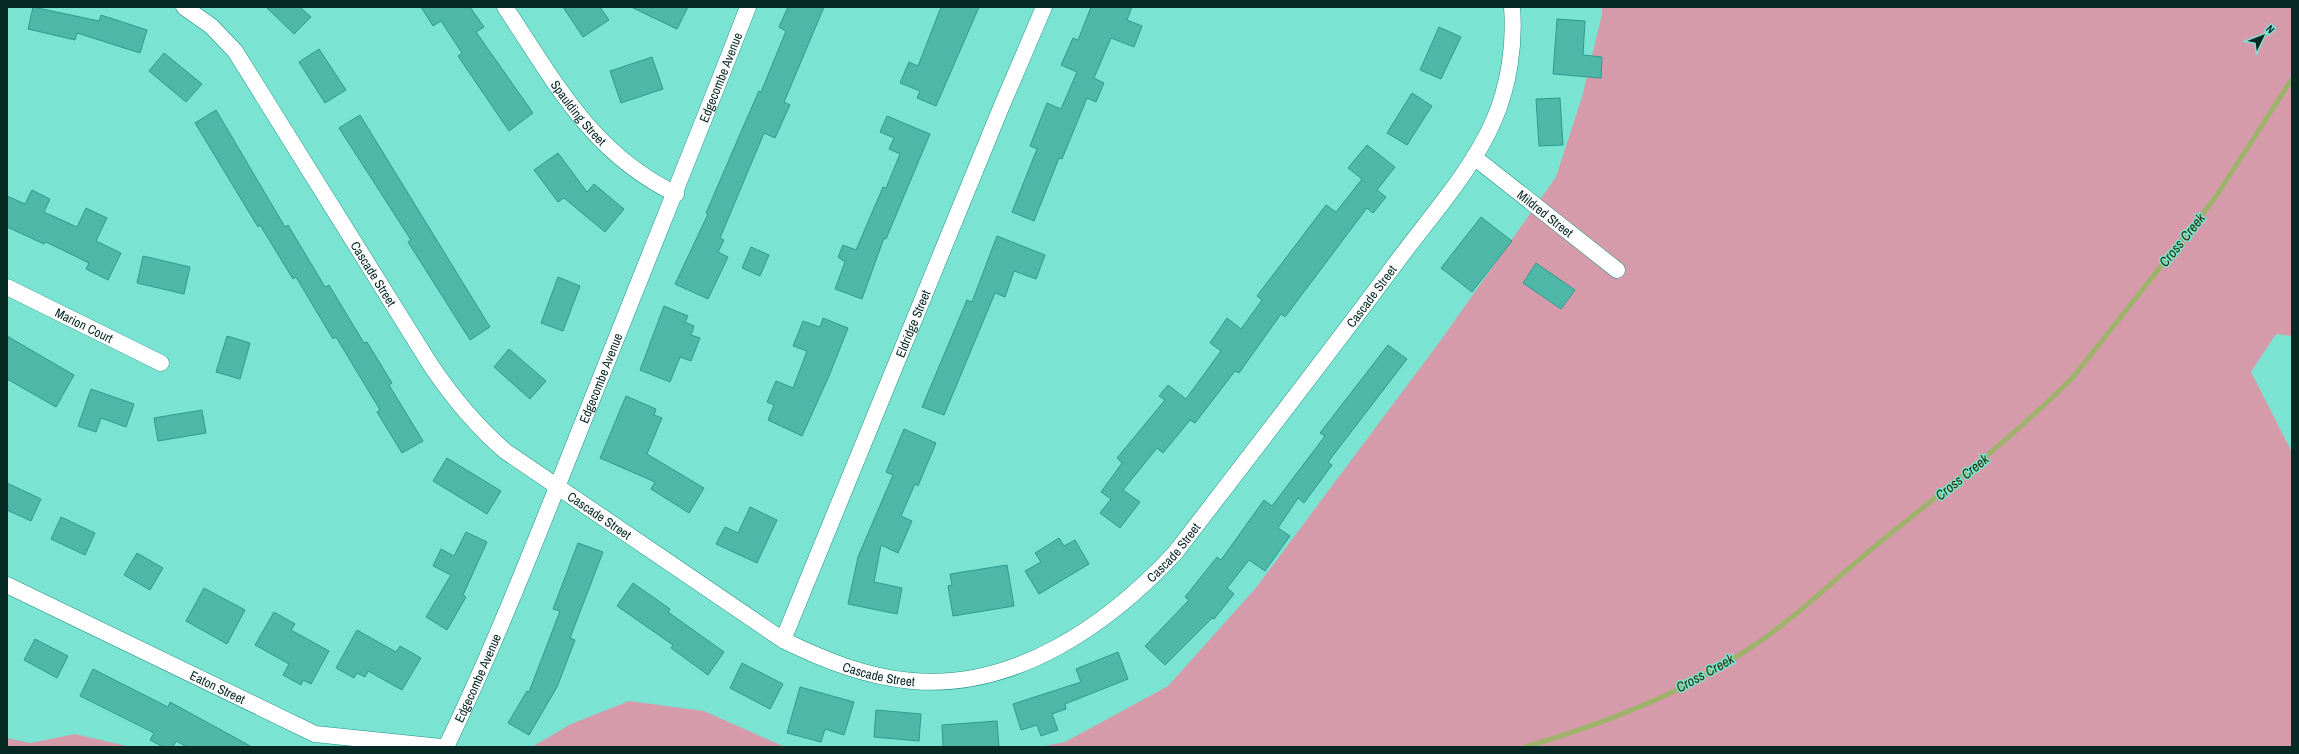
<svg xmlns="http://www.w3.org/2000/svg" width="2299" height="754" viewBox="0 0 2299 754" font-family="'Archivo Narrow',sans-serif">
<rect width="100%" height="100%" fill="#7be3d2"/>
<!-- green -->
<path fill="#d69baa" d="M 1602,7 L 2292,7 L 2292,336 L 2276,334 L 2251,372 L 2292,452 L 2292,747 L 1040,747 L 1065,742 L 1168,686 L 1255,589 L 1441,340 L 1556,177 L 1582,97 L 1602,14 Z
M 629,701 L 704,711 L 785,747 L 532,747 L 571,724 Z
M 75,734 L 131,747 L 7,747 L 7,738 L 30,743 Z"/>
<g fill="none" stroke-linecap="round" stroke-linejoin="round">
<!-- stream -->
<path stroke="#9eb26c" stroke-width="5" d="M 1525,747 C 1610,722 1694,689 1766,637 C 1808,607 1845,570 1885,538 C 1950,486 2016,435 2074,376 L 2215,198 L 2292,79"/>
</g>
<!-- building -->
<path fill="#4eb7a8" stroke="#2d9c8d" d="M 33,7 L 99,21 L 101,15 L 147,30 L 140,53 L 77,33 L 75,40 L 28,29 Z
M 266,7 L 300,7 L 311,17 L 294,34 Z
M 421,7 L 470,7 L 484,27 L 476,32 L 533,113 L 509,131 L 458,56 L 462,53 L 441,21 L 433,26 Z
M 563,7 L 600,7 L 609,20 L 583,37 Z
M 631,7 L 688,7 L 677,29 Z
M 788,7 L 824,7 L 784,102 L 790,105 L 775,138 L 764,133 L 720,238 L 724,240 L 718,252 L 728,257 L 708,299 L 675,284 L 708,214 L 706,213 L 747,118 L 759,91 L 761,92 L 786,31 L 779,27 Z
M 941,7 L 979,7 L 936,106 L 917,98 L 920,91 L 900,83 L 909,62 L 918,66 Z
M 1091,7 L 1132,7 L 1127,20 L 1142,26 L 1134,47 L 1111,38 L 1094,78 L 1104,83 L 1096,102 L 1087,98 L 1062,159 L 1059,158 L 1034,221 L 1012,212 L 1037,149 L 1030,146 L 1047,103 L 1061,109 L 1077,72 L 1061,65 L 1073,38 L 1078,40 Z
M 1557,19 L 1585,21 L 1583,55 L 1602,57 L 1601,78 L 1553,74 Z
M 1439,27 L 1461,37 L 1441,79 L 1420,70 Z
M 319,49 L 346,90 L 325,103 L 299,62 Z
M 164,53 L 202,84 L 186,102 L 149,71 Z
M 652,57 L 663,89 L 621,103 L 610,71 Z
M 1412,93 L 1432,106 L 1407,145 L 1387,133 Z
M 1560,98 L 1563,145 L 1539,146 L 1536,99 Z
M 216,110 L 285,227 L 288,225 L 325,287 L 329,285 L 364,343 L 367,342 L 392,383 L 389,385 L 423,441 L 402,453 L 377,412 L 380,410 L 336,337 L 333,339 L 296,277 L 293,279 L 260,225 L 258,227 L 195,123 Z
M 360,115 L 490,327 L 470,340 L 408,242 L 411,240 L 339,128 Z
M 887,116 L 930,134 L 886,239 L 884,238 L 862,299 L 835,289 L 845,262 L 838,257 L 843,245 L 856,250 L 883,187 L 886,188 L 900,154 L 889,149 L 894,138 L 880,132 Z
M 1367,145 L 1395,167 L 1377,190 L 1386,197 L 1373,213 L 1367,208 L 1285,317 L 1281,314 L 1239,373 L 1235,371 L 1195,423 L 1190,420 L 1163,453 L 1157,448 L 1123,490 L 1140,502 L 1120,528 L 1100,513 L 1111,499 L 1101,492 L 1122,463 L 1117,458 L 1165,400 L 1159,396 L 1168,385 L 1186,399 L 1221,351 L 1210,343 L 1227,318 L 1241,329 L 1262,300 L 1257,296 L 1326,205 L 1336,212 L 1362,179 L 1348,168 Z
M 558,153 L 587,192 L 594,184 L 624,209 L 605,232 L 564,198 L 558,202 L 534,170 Z
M 32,190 L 50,199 L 44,212 L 77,227 L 86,208 L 107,218 L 96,241 L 121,253 L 108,280 L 86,269 L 89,263 L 46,242 L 44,244 L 7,227 L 7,196 L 25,204 Z
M 1481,217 L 1512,241 L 1472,292 L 1441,268 Z
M 997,236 L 1045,255 L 1036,279 L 1014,271 L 1005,297 L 995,293 L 944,415 L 922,407 L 967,300 L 972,302 Z
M 751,247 L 769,255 L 760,276 L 742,268 Z
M 143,256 L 190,267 L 184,294 L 137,283 Z
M 1536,263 L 1575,290 L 1561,309 L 1523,283 Z
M 558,277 L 580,286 L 563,331 L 541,323 Z
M 664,306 L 688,316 L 685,322 L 694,326 L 691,335 L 700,338 L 691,361 L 680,357 L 670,382 L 640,370 Z
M 823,318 L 848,328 L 829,376 L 802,436 L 768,420 L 774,405 L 767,402 L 776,381 L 793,388 L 807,351 L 793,346 L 803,321 L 820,327 Z
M 7,336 L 74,375 L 56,407 L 7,379 Z
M 227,336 L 250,343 L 240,379 L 216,372 Z
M 1388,345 L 1407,359 L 1328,462 L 1332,465 L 1304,503 L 1298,498 L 1278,528 L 1290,536 L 1265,571 L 1249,560 L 1227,588 L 1234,594 L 1214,619 L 1212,618 L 1165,665 L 1145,646 L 1189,600 L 1185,597 L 1217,557 L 1221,560 L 1264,500 L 1272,506 L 1325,436 L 1320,433 Z
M 509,349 L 546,381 L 530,399 L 494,367 Z
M 91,389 L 134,404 L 126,427 L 101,418 L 96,432 L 78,426 Z
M 626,396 L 656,409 L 654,415 L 662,418 L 647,454 L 704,488 L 689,513 L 651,489 L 655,482 L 600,458 Z
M 202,410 L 206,433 L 158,441 L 154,418 Z
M 904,429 L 936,443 L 918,486 L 915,484 L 901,516 L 912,521 L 898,553 L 881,545 L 874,582 L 902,588 L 897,614 L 848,604 L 858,557 L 893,475 L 886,472 Z
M 447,458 L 501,491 L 487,514 L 433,481 Z
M 7,483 L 41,499 L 31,521 L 7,510 Z
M 750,507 L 777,520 L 757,563 L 716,544 L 725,527 L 738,533 Z
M 61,517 L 95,533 L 85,555 L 51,539 Z
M 466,532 L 487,542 L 463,595 L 466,597 L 447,630 L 426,617 L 451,575 L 433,566 L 441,549 L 454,556 Z
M 1059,538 L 1064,546 L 1075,540 L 1089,564 L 1039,594 L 1025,571 L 1041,562 L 1035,553 Z
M 578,543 L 603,552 L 570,638 L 575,640 L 557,687 L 529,735 L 508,723 L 527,691 L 529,692 L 560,611 L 553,609 Z
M 137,553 L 163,568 L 150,590 L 124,575 Z
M 1007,565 L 1014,606 L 953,616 L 948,586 L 952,585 L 950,574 Z
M 633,583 L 670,609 L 668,612 L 724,652 L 708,675 L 671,648 L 673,645 L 617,606 Z
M 204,588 L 245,610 L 227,644 L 186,621 Z
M 274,612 L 295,624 L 291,630 L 329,651 L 311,684 L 303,680 L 301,685 L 283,675 L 289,664 L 255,645 Z
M 357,630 L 396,652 L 400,646 L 421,658 L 402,690 L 368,671 L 365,677 L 357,673 L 354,678 L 336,668 Z
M 35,639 L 68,656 L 57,678 L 24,660 Z
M 1118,652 L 1128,679 L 1065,704 L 1066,709 L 1052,714 L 1058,730 L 1041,736 L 1037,725 L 1021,730 L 1013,704 L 1081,682 L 1076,669 Z
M 742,663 L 783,684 L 770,709 L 730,688 Z
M 93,669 L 168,707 L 170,702 L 252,747 L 187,747 L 176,741 L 173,747 L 163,747 L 150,740 L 154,733 L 80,696 Z
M 800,687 L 854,702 L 844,735 L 825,729 L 821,742 L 787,733 Z
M 876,710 L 921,714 L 919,741 L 874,737 Z
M 997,721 L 999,747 L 943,747 L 942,725 Z"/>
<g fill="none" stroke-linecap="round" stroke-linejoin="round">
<!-- minor casing -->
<g stroke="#1e9384" stroke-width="17">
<g id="minor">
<path id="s1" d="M 184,7 L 211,26 L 235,51 L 430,364 C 452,397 475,425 505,451 L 783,640 C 824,660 866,677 912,681 C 1015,690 1108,625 1175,553 C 1249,457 1323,361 1396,263 C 1429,218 1472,171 1494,120 C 1509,85 1515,44 1512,7"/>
<path id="s2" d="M 505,7 C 555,82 591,153 676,194"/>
<path id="s3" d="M 1474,157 L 1617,270"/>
<path id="s4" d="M 7,287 L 161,363"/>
<path id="s5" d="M 7,585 L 315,734 L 441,747"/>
<path id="s6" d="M 783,640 L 1000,110 L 1044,7"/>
<path id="s7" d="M 446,747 C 504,626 551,501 601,377 C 650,253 700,131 748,7"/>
</g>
</g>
<!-- minor -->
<use href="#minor" stroke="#fff" stroke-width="16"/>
</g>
<g text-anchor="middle" stroke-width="3" stroke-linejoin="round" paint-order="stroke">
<!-- street labels -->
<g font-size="13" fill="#062924" stroke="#7be3d2">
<text dy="5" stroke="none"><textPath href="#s7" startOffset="724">Edgecombe Avenue</textPath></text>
<text dy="5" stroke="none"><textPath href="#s2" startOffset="129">Spaulding Street</textPath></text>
<text dy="5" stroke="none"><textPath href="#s3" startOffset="91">Mildred Street</textPath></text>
<text dy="5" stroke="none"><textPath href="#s1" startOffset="330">Cascade Street</textPath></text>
<text dy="5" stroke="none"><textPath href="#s1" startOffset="1650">Cascade Street</textPath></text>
<text dy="5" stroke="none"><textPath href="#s6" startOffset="342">Eldridge Street</textPath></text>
<text dy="5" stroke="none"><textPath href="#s4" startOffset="86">Marion Court</textPath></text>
<text dy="5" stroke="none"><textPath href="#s7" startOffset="400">Edgecombe Avenue</textPath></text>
<text dy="5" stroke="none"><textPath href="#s1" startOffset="666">Cascade Street</textPath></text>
<text dy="5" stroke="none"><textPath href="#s1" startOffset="1326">Cascade Street</textPath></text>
<text dy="5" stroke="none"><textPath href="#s1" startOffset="990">Cascade Street</textPath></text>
<text dy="5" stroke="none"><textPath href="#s7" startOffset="76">Edgecombe Avenue</textPath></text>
<text dy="5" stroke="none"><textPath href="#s5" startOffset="234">Eaton Street</textPath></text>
</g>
<!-- water labels -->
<g font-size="14" font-style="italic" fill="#273200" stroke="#7be3d2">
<text transform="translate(2182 240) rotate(-51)" y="5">Cross Creek</text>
<text transform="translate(1962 477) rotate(-39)" y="5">Cross Creek</text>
<text transform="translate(1705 673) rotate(-29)" y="5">Cross Creek</text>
</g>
</g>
<!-- border -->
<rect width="2299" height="754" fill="none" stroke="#062924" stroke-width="16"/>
<!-- north arrow -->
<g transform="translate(2263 36) rotate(47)" stroke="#7be3d2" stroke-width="3" paint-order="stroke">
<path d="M0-3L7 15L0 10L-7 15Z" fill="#062924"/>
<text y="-6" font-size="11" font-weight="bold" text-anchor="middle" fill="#062924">N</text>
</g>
</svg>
